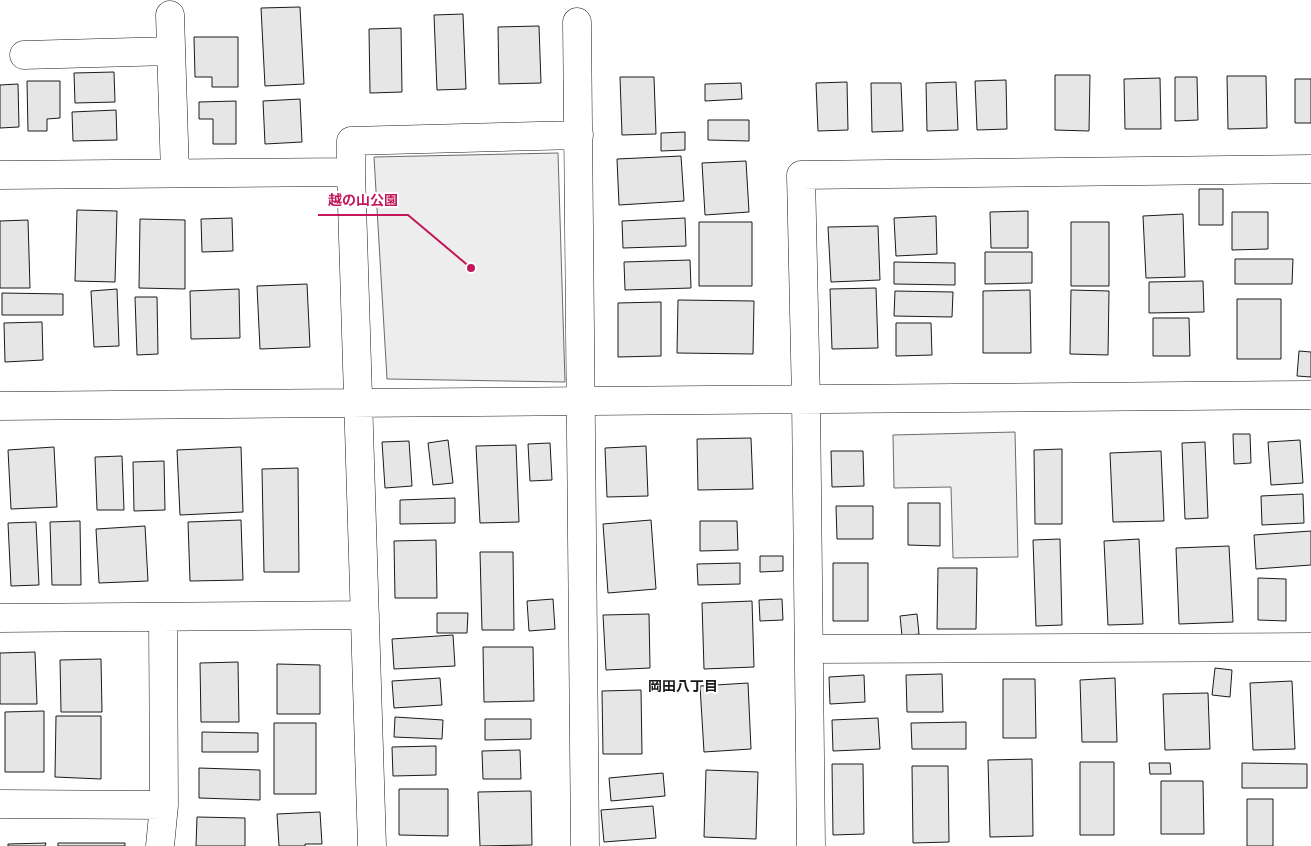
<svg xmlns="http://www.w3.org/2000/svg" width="1311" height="846" viewBox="0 0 1311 846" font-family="'PT Sans Narrow','Noto Sans JP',sans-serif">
<rect width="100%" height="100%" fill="#fff"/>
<!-- built -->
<path fill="#ededed" stroke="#6a6a6a" d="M 558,153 L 565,382 L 387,379 L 374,157 Z
M 1015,432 L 1018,557 L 953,558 L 951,487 L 894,488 L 893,435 Z"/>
<!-- building -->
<path fill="#e6e6e6" stroke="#1a1a1a" d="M 300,7 L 304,84 L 265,86 L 261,8 Z
M 463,14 L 466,89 L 437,90 L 434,15 Z
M 539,26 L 541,83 L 499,84 L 498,27 Z
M 401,28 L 402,92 L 370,93 L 369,29 Z
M 194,37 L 238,37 L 238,87 L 212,87 L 212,77 L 195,77 Z
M 114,72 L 115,102 L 75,103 L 74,73 Z
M 1055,75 L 1090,75 L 1089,131 L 1055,130 Z
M 1227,76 L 1266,76 L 1267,128 L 1228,129 Z
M 620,77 L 654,77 L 656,134 L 622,135 Z
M 1175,77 L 1197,77 L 1198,120 L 1175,121 Z
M 1160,78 L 1161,129 L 1125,129 L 1124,79 Z
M 1295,79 L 1311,79 L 1311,123 L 1295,123 Z
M 1006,80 L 1007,129 L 977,130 L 975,81 Z
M 27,81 L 60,81 L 60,118 L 47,119 L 47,131 L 28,131 Z
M 847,82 L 848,130 L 818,131 L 816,83 Z
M 956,82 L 958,130 L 927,131 L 926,83 Z
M 741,83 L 742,99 L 705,101 L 705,84 Z
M 871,83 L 901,83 L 903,131 L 872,132 Z
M 18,84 L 19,127 L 0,128 L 0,85 Z
M 300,99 L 302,142 L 265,144 L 263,101 Z
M 236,101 L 236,144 L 213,144 L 213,119 L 199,119 L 199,102 Z
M 116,110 L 117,140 L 73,141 L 72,112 Z
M 708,120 L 749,120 L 749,141 L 708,140 Z
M 685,132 L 685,150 L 661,151 L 661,133 Z
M 681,156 L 684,201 L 619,205 L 617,159 Z
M 746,161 L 749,212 L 705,215 L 702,163 Z
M 1199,189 L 1223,189 L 1223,225 L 1199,225 Z
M 77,210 L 117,211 L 115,282 L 75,281 Z
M 1028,211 L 1028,248 L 991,248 L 990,212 Z
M 1232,212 L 1268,212 L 1268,249 L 1232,250 Z
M 1183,214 L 1185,277 L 1146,278 L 1143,216 Z
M 936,216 L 937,254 L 896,256 L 894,218 Z
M 232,218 L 233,251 L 202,252 L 201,219 Z
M 685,218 L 686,246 L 623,248 L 622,221 Z
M 140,219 L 185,220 L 185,289 L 139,288 Z
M 28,220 L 30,288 L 0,288 L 0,221 Z
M 699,222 L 752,222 L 752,286 L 699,286 Z
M 1071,222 L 1109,222 L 1109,286 L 1071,286 Z
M 878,226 L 880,280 L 831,282 L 828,227 Z
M 985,252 L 1032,252 L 1032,283 L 985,284 Z
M 1235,259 L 1293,259 L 1292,284 L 1235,284 Z
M 690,260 L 691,288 L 625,290 L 624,262 Z
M 894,262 L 955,263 L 955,285 L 894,284 Z
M 1203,281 L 1204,312 L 1149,313 L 1149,282 Z
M 307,284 L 310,347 L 260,349 L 257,286 Z
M 876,288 L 878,348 L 832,349 L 830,289 Z
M 117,289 L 119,346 L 94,347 L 91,291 Z
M 239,289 L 240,338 L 191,339 L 190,291 Z
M 1030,290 L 1031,353 L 983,353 L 983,291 Z
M 1071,290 L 1109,291 L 1108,355 L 1070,354 Z
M 895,291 L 953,292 L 952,317 L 894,316 Z
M 2,293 L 63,294 L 63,315 L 2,315 Z
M 135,297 L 157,297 L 158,354 L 137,355 Z
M 1237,299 L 1281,299 L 1281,359 L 1237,359 Z
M 678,300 L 754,301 L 753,354 L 677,353 Z
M 661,302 L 661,356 L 618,357 L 618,303 Z
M 1153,318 L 1189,318 L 1190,356 L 1153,356 Z
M 42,322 L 43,360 L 5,362 L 4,323 Z
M 896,323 L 931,323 L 932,355 L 896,356 Z
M 1299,351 L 1311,352 L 1311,377 L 1297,376 Z
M 1233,434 L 1250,434 L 1251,463 L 1234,464 Z
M 751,438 L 753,489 L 698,490 L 697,439 Z
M 448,440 L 453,483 L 433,485 L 428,443 Z
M 1300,440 L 1303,483 L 1271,485 L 1268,442 Z
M 409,441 L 412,486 L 385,488 L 382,442 Z
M 1205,442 L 1208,518 L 1185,519 L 1182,443 Z
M 550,443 L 552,480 L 530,481 L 528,444 Z
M 516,445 L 519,522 L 480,523 L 476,446 Z
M 646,446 L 648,496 L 607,497 L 605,448 Z
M 54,447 L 57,507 L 11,509 L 8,450 Z
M 241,447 L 243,512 L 180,515 L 177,450 Z
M 1062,449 L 1062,524 L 1035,524 L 1034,450 Z
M 831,451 L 863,451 L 864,486 L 832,487 Z
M 1161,451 L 1164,521 L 1113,522 L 1110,453 Z
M 122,456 L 124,510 L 97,510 L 95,457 Z
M 164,461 L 165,510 L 134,511 L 133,462 Z
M 298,468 L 299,572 L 264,572 L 262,469 Z
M 1303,494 L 1304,523 L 1262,525 L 1261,496 Z
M 455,498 L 455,523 L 400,524 L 400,500 Z
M 908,503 L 940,503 L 940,546 L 908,545 Z
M 836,506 L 873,506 L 873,539 L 837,539 Z
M 241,520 L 243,580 L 190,581 L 188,522 Z
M 651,520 L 656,589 L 608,593 L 603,524 Z
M 80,521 L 81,585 L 52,585 L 50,522 Z
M 700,521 L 737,521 L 738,550 L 700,551 Z
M 36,522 L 39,585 L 11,586 L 8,523 Z
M 145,526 L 148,581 L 99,583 L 96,529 Z
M 1311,531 L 1311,565 L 1256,569 L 1254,535 Z
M 1060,539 L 1062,625 L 1036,626 L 1033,540 Z
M 1139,539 L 1143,624 L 1108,625 L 1104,541 Z
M 436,540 L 437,598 L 395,598 L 394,541 Z
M 1229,546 L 1233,622 L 1179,624 L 1176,548 Z
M 480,552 L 513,552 L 514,630 L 482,630 Z
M 760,556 L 783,556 L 783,571 L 760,572 Z
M 740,563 L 740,584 L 698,585 L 697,564 Z
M 833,563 L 868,563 L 868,621 L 833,621 Z
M 938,568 L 977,568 L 976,629 L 937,629 Z
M 1258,578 L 1286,579 L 1286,621 L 1258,620 Z
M 553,599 L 555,629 L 529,631 L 527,601 Z
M 782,599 L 783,620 L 760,621 L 759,600 Z
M 752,601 L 754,667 L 704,669 L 702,603 Z
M 437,613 L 468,613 L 467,633 L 437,633 Z
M 649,614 L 650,668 L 606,670 L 603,615 Z
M 917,614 L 919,634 L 902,636 L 900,616 Z
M 453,635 L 455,666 L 394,669 L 392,639 Z
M 483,647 L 533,647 L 534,701 L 484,702 Z
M 35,652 L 37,704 L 0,704 L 0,653 Z
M 101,659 L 102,712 L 61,712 L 60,660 Z
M 238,662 L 239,722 L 201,722 L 200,663 Z
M 277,664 L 320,665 L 320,714 L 277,714 Z
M 1215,668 L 1232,670 L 1230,697 L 1212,695 Z
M 942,674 L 943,712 L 907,712 L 906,675 Z
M 864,675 L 865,702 L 830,704 L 829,677 Z
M 440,678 L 442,705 L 394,708 L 392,681 Z
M 1115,678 L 1117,742 L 1082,742 L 1080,680 Z
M 1003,679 L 1035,679 L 1036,738 L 1003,738 Z
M 1292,681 L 1295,749 L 1253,750 L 1250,683 Z
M 748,683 L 751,749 L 704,752 L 700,686 Z
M 641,690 L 642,754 L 603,754 L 602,691 Z
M 1208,693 L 1210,749 L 1165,750 L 1163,694 Z
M 44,711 L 44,772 L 5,772 L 5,712 Z
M 56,716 L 101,716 L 101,779 L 55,777 Z
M 395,717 L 443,720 L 442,739 L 394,737 Z
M 878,718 L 880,749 L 833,751 L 832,720 Z
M 485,719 L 531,719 L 531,739 L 485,740 Z
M 966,722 L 966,749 L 912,749 L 911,723 Z
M 274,723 L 316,723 L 316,794 L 274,794 Z
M 202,732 L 258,733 L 258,752 L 202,752 Z
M 436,746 L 436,775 L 393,776 L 392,747 Z
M 520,750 L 521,779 L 483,779 L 482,751 Z
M 1032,759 L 1033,836 L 990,837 L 988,760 Z
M 1080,762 L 1114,762 L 1114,835 L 1080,835 Z
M 1149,763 L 1170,763 L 1171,774 L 1150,774 Z
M 1242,763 L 1307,764 L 1307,788 L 1242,788 Z
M 832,764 L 863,764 L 864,834 L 833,835 Z
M 912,766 L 948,766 L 949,842 L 913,843 Z
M 199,768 L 260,770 L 260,800 L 199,798 Z
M 706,770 L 758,772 L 756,839 L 704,837 Z
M 663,773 L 665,796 L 611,801 L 609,778 Z
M 1161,781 L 1203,781 L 1204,834 L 1161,834 Z
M 399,789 L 448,789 L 448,836 L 399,835 Z
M 531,791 L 532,845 L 480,846 L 478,792 Z
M 1247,799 L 1273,799 L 1273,846 L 1247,846 Z
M 653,806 L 656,838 L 604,842 L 601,810 Z
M 320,812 L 322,844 L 305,844 L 305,846 L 279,846 L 277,814 Z
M 197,817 L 245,818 L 245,846 L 196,846 Z
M 46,843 L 45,846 L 8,846 L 8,844 Z
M 58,843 L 125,843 L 125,846 L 58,846 Z"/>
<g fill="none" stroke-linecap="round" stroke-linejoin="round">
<!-- minor casing -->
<g stroke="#1a1a1a" stroke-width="29">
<path id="minor" d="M 170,15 L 175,173
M 577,22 L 585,846
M 24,55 L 171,51
M 351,172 L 372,846
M 0,175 L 351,172 L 351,141 L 579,135
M 0,406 L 1311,395
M 0,618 L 365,615
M 809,649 L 1311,647
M 0,804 L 164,805
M 160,846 L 164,805 L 163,617
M 811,846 L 806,400 L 801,175 L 1311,169"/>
</g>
<!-- minor -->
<use href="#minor" stroke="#fff" stroke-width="28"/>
</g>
<g text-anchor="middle" stroke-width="4" stroke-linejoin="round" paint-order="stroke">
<!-- neighbourhood labels -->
<g font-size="14" font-weight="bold" fill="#1a1a1a" stroke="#fff">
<text x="683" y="691">岡田八丁目</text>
</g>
</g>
<!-- callouts -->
<path fill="none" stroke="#c2185b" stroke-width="2" d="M471 268L408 215H318"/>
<circle fill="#c2185b" stroke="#fff" stroke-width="2" cx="471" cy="268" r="5"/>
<g font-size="14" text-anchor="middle" font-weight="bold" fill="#c2185b" stroke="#fff" stroke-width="4" stroke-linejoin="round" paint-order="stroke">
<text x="363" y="205">越の山公園</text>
</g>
</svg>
